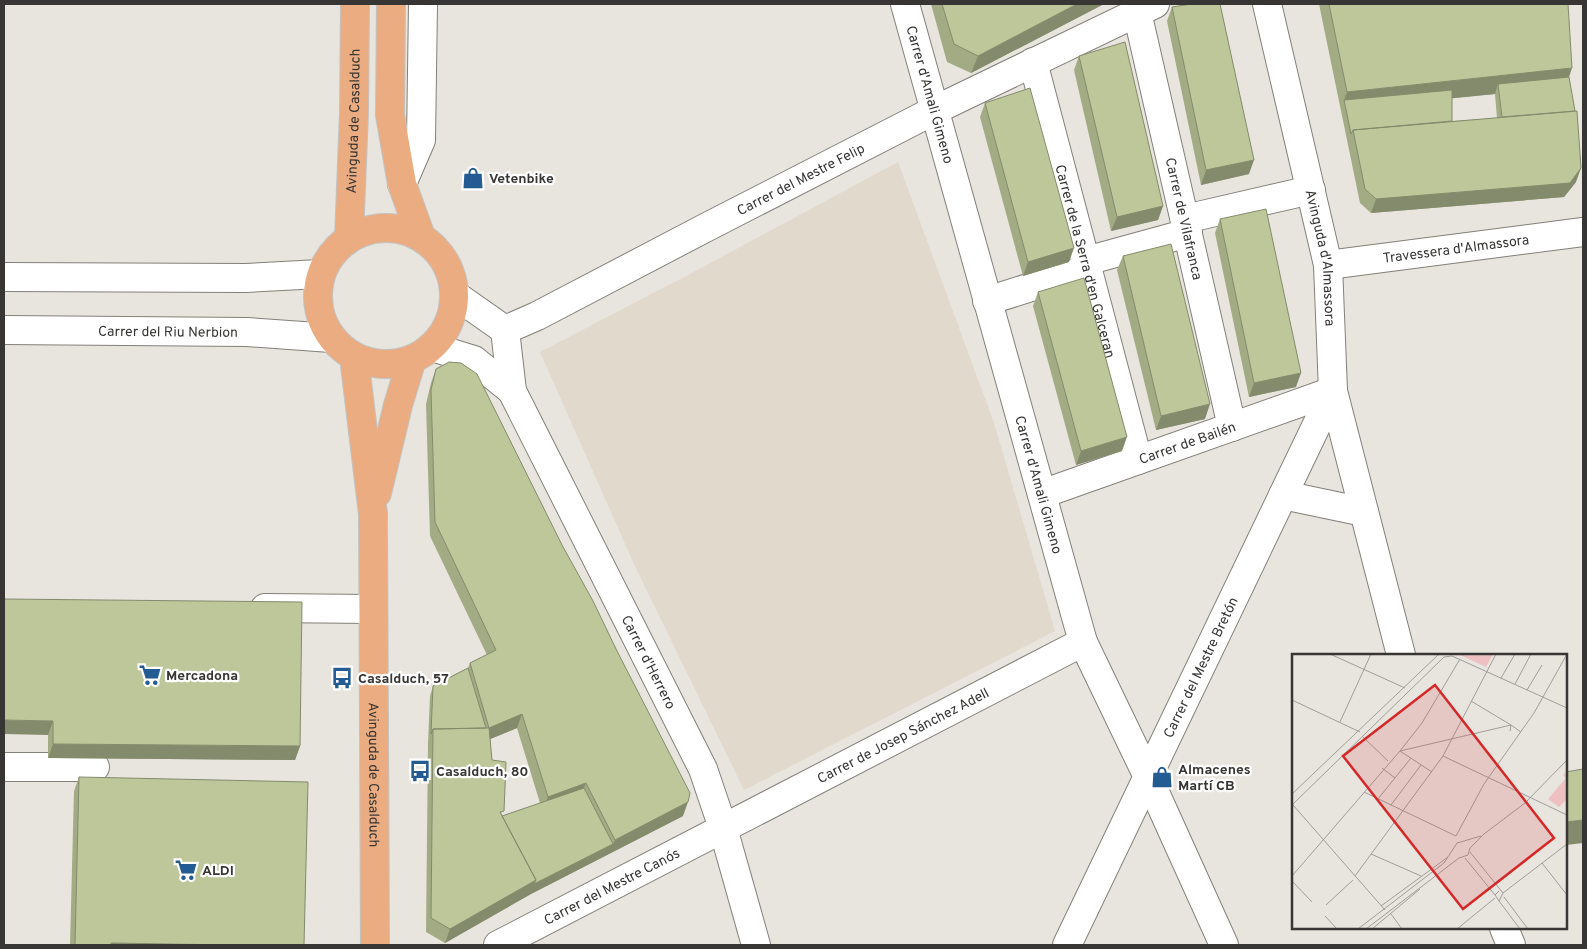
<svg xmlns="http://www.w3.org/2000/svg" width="1587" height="949" viewBox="0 0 1587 949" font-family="Overpass,sans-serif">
<rect width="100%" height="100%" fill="#e8e4de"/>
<!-- built -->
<path fill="#e0d9cc" d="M 898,162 L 994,423 L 1055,631 L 744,790 L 634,564 L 540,352 L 688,275 Z"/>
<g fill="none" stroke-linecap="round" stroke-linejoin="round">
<!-- minor casing -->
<g stroke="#83807a" stroke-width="30">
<g id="minor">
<path id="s1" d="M 905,4 L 1083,642 L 1148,777 L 1224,945"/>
<path id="s2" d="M 1267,4 L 1328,265 L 1333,391 L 1401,655"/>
<path id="s3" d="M 1137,12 L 1232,427"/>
<path id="s4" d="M 1033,62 L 1138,460"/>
<path d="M 402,184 L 421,140 L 423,4"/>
<path d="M 1185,219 L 1311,190"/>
<path d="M 1086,261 L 1188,233"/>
<path id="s5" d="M 1328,265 L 1583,232"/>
<path d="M 4,277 L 246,278 L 320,274"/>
<path d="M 455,295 L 505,330"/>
<path d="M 987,301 L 1088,269"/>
<path id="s6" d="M 4,330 L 247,332 L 331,338"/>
<path id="s7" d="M 505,330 L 537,316 L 707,227 L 935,110 L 1155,4"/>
<path id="s8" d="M 505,330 L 512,391 L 703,769 L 723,828 L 756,945"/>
<path d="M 432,347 L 474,360 L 512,391"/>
<path id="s9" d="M 1042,494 L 1333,391"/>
<path d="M 1283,495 L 1364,512"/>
<path d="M 265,608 L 373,609"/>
<path d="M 4,767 L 95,767"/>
<path d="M 1504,928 L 1511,945"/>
<path id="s10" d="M 498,945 L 1083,642"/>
<path id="s11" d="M 1067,945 L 1333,391"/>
</g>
</g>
<!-- major casing -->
<g stroke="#c3c3c2" stroke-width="30">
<g id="major">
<path d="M 391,4 L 390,115 L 402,184 L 420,234"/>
<circle cx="386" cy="296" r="68"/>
<path id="s12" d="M 349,237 L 354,113 L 355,4"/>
<path id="s13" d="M 354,357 L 373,514 L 375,945"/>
<path d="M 377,493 L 398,405 L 412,359"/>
</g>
</g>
<!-- minor -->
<use href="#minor" stroke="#fff" stroke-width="28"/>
<!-- major -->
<use href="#major" stroke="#ebac81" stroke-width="28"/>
</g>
<!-- wall -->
<path fill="#a3ab84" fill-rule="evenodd" d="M 931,4 L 1104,4 L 971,73 L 947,62 Z
M 1319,4 L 1568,4 L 1569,77 L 1576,182 L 1564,197 L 1371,213 L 1360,203 ZM 1495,94 L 1497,118 L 1452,121 L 1452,98 Z
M 1172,7 L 1249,174 L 1201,185 L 1167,21 Z
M 1079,56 L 1163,206 L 1158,220 L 1111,231 L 1074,70 Z
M 985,103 L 1069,262 L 1023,276 L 980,117 Z
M 1220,219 L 1296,387 L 1249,397 L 1215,233 Z
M 1123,256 L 1205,419 L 1156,430 L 1117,270 Z
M 1038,292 L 1122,451 L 1076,465 L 1033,306 Z
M 436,369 L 683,816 L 531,894 L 445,943 L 426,932 L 428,743 L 430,696 L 433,686 L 468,668 L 470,663 L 487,655 L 430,536 L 426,404 L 431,383 ZM 517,728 L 540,803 L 502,816 L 492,760 L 490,739 Z
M 4,599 L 300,746 L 295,760 L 48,758 L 48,735 Z
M 79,777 L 304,945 L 70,945 L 74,791 Z"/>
<!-- shaded-wall -->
<path fill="#848b6c" d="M 1077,4 L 1104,4 L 971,73 L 978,56 Z
M 1572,68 L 1566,86 L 1498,84 L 1495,94 L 1346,109 L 1344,100 L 1347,92 Z
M 1254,160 L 1249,174 L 1201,185 L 1206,170 Z
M 1581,168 L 1576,182 L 1564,197 L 1371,213 L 1376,199 Z
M 1163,206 L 1158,220 L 1111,231 L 1117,217 Z
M 1074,248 L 1069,262 L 1023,276 L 1028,262 Z
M 1301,373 L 1296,387 L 1249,397 L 1254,383 Z
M 1210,404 L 1205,419 L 1156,430 L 1161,416 Z
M 1127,437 L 1122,451 L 1076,465 L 1081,451 Z
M 522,714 L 517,728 L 483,742 L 489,728 Z
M 4,720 L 53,721 L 48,735 L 4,734 Z
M 53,744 L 300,746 L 295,760 L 48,758 Z
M 586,783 L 581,797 L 543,811 L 548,797 Z
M 688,802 L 683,816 L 531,894 L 445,943 L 450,929 L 536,880 L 613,844 L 615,840 Z
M 1583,820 L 1583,843 L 1566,845 L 1566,822 Z
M 111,943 L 228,945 L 110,945 Z"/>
<!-- building -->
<path fill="#bdc79a" stroke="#848b6c" d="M 942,4 L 1077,4 L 978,56 L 954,44 Z
M 1191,4 L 1220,4 L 1254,160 L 1206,170 L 1172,7 Z
M 1329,4 L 1568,4 L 1572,68 L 1347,92 Z
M 1125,42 L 1163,206 L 1117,217 L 1079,56 Z
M 1569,77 L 1575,111 L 1502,117 L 1498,84 Z
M 1030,88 L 1074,248 L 1028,262 L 985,103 Z
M 1452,90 L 1452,121 L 1353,130 L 1351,134 L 1344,100 Z
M 1577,111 L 1581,168 L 1570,183 L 1376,199 L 1365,189 L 1353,130 Z
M 1266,209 L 1301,373 L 1254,383 L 1220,219 Z
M 1171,244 L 1210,404 L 1161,416 L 1123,256 Z
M 1084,278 L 1127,437 L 1081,451 L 1038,292 Z
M 449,362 L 461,363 L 477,374 L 562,545 L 593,601 L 617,651 L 690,793 L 688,802 L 615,840 L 586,783 L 548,797 L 522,714 L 489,728 L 470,663 L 496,650 L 435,522 L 431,390 L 436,369 Z
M 4,599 L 302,602 L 300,746 L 53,744 L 53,721 L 4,720 Z
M 468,668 L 486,728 L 433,729 L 431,734 L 433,686 Z
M 489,728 L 492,760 L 506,762 L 504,811 L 500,812 L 536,880 L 450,929 L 431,918 L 433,729 Z
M 1583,769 L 1583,820 L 1566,822 L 1566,772 Z
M 79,777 L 308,782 L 304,945 L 228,945 L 111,943 L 111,945 L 75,945 Z
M 584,788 L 613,844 L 534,884 L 536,880 L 502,816 Z"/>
<!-- icons -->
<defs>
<g id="shop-bare" transform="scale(1.725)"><path d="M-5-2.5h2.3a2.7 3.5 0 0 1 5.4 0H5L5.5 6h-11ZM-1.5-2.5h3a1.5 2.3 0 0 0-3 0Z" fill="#245b93" stroke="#fff" stroke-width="2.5" paint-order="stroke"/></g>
<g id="supermarket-bare" transform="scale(1.725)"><path d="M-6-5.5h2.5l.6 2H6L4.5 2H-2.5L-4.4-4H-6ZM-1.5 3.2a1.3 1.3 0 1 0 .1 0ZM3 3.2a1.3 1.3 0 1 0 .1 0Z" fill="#245b93" stroke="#fff" stroke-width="2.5" paint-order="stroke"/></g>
<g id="bus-bare" transform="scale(1.725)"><path d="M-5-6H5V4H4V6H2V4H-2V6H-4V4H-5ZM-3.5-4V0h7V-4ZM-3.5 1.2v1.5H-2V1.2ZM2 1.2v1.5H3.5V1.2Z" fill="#245b93" stroke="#fff" stroke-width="2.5" paint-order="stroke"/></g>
</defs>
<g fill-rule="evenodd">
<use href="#shop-bare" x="473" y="178"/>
<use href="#supermarket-bare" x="150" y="675"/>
<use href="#bus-bare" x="342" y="678"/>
<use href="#bus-bare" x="420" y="771"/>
<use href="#shop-bare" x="1162" y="777"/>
<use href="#supermarket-bare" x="186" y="870"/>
</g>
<g text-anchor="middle" stroke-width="4.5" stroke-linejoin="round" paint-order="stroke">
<!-- street labels -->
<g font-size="14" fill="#373634" stroke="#fff">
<text dy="5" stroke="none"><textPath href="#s1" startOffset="94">Carrer d'Amali Gimeno</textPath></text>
<text dy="5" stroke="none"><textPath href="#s12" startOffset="116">Avinguda de Casalduch</textPath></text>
<text dy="5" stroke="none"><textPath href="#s7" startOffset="332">Carrer del Mestre Felip</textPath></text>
<text dy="5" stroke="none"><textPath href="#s3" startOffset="212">Carrer de Vilafranca</textPath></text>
<text dy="5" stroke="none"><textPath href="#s5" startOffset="129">Travessera d'Almassora</textPath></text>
<text dy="5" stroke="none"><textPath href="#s2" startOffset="260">Avinguda d'Almassora</textPath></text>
<text dy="5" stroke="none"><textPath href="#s4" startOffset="206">Carrer de la Serra d'en Galceran</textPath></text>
<text dy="5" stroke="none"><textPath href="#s6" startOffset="164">Carrer del Riu Nerbion</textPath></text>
<text dy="5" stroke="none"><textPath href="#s9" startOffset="154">Carrer de Bailén</textPath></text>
<text dy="5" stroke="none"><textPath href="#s1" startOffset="499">Carrer d'Amali Gimeno</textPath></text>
<text dy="5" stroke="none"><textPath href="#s8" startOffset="365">Carrer d'Herrero</textPath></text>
<text dy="5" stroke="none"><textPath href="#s11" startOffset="308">Carrer del Mestre Bretón</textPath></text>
<text dy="5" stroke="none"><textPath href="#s10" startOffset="456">Carrer de Josep Sánchez Adell</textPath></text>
<text dy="5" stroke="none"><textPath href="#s13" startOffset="419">Avinguda de Casalduch</textPath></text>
<text dy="5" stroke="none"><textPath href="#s10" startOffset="128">Carrer del Mestre Canós</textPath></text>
</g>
<!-- poi labels -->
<g font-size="14" font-weight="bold" fill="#373634" stroke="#fff" text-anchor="start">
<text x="489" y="183">Vetenbike</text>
<text x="166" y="680">Mercadona</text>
<text x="358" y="683">Casalduch, 57</text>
<text x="1178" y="774">Almacenes<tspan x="1178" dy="16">Martí CB</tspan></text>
<text x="436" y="776">Casalduch, 80</text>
<text x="202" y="875">ALDI</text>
</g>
</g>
<!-- overview -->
<g transform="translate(1292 654)">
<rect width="275" height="275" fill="#e8e4de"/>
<path d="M 166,0 L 201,0 L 194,13 ZM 275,117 L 275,145 L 267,153 L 256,145 L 274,124 L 271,121 Z" fill="#eec0c1"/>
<path fill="none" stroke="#a19e9a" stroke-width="1" d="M 38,0 L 113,34M 209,24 L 223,0M 223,30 L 239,0M 235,36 L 250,11M 0,46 L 68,78M 179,47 L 219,71 L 218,77M 48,68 L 79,0M 70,82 L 96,107M 108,97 L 219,71 L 229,78M 108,97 L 140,118M 151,102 L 275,161M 90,114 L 103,124M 72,138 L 164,182M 0,140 L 147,0M 86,145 L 119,104M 0,151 L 152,3 L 160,2 L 275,54M 1,151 L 93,256M 99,151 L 129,111M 164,182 L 192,130 L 242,59 L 275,0M 178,198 L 211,239 L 207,247 L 203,241 L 207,237M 79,200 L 129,222M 173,204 L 203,241M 250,209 L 275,241M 0,222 L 108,97 L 130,69 L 168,5M 63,222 L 151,102 L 204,0M 0,227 L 20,248M 211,239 L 275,190M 212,243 L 236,275M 207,247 L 228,275M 34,251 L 61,226M 89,252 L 156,203M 99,260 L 110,275M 33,262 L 45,275M 66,275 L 152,209 L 165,189 L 189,182M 74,275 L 167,204 L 176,201 L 178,194 L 192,180 L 233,149 L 275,106M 80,275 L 128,235M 165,275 L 203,244"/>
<path fill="#d62828" fill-opacity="0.15" stroke="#d62828" stroke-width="2.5" d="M 143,31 L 262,184 L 171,255 L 51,102 Z"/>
<rect width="275" height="275" fill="none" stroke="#373634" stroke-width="2.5"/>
</g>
<!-- border -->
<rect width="1587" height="949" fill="none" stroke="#373634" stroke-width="10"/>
</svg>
